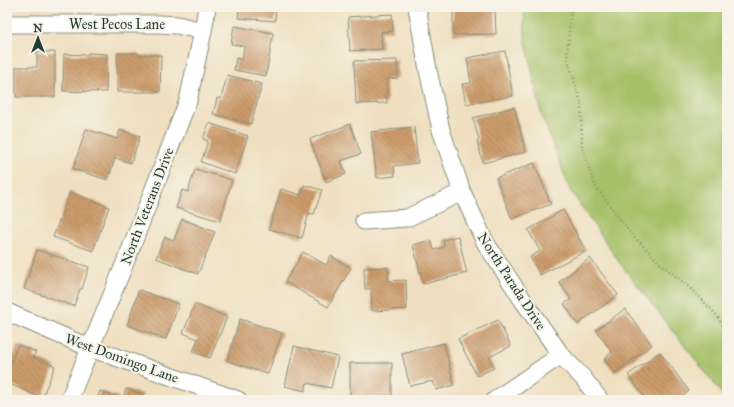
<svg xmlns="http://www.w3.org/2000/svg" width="734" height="407" viewBox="0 0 734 407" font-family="'IM FELL Great Primer',serif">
<defs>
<pattern id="building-back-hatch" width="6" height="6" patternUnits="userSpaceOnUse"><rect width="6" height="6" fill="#cc9b6c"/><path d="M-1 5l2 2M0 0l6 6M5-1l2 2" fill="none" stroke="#a5805a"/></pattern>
</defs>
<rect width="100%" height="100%" fill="#f7f3e8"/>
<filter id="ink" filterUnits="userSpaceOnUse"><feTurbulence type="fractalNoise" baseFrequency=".025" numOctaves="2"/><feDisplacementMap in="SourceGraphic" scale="8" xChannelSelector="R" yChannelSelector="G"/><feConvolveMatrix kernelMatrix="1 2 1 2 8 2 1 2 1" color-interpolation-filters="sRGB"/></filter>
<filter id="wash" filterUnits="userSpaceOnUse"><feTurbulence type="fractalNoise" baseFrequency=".012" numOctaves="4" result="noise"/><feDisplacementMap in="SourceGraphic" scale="16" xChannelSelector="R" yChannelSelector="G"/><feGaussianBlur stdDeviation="0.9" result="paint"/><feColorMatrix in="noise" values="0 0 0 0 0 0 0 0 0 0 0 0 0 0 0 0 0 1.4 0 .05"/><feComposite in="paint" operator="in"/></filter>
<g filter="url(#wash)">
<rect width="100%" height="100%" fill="#efdfc0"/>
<!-- green -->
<path fill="#a5c168" stroke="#627f4e" d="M 524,7 L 727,7 L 727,400 L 619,262 L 570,190 L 541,113 L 525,37 Z"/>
<g id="blocks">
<!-- building -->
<path fill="url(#building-back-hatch)" d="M 239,7 L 276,7 L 275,21 L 238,18 Z
M 456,7 L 495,7 L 496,34 L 453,35 L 453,10 L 456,10 Z
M 392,14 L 393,31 L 381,32 L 382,49 L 350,51 L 348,17 Z
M 234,26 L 273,33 L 266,76 L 234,70 L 236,58 L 242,60 L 244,46 L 231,44 Z
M 505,51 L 513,96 L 466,104 L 462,84 L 471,83 L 467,58 Z
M 37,52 L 55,52 L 55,97 L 16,97 L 16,67 L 37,67 Z
M 88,53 L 107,54 L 106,92 L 63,91 L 64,54 L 88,55 Z
M 117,53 L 138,53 L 138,55 L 161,55 L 160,92 L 117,92 Z
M 397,60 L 398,78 L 386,79 L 387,103 L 356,104 L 354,61 Z
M 227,75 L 262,84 L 251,124 L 213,114 L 217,98 L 221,99 Z
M 514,107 L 526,152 L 483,163 L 477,141 L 479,140 L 473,118 Z
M 209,123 L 248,136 L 235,174 L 201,162 L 208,141 L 203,139 Z
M 350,124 L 361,154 L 341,161 L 346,174 L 326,182 L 310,139 Z
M 414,127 L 418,163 L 394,166 L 395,176 L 377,178 L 371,132 Z
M 86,129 L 117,139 L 120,130 L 140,136 L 131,163 L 115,158 L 108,180 L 73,169 Z
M 534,163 L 551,204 L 512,219 L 496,178 Z
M 195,169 L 232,180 L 220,221 L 176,208 L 182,190 L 188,192 Z
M 304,185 L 322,190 L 314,214 L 309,213 L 302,238 L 269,229 L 281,189 L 301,195 Z
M 70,192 L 109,207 L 93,251 L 53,237 Z
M 563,210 L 586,251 L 540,275 L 530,257 L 540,251 L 528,230 Z
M 182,219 L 215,232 L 198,274 L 156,258 L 165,237 L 174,240 Z
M 458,236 L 467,273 L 423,284 L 413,245 L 431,240 L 434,250 L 444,247 L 443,240 Z
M 37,250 L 89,267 L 82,289 L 80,289 L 74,306 L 24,289 Z
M 303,252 L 326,265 L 331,256 L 351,268 L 328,307 L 285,282 Z
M 590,258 L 618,295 L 578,324 L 564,304 L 571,299 L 559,282 Z
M 388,267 L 388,281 L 406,280 L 407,309 L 372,311 L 371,289 L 365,289 L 364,268 Z
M 139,290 L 179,304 L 166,339 L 127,325 Z
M 195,304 L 227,317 L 210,358 L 193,352 L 198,339 L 183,333 Z
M 625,309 L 652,345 L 615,373 L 604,359 L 612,352 L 596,330 Z
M 240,319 L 282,333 L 268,374 L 227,361 Z
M 498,320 L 511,346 L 489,357 L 494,368 L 477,376 L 458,339 Z
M 444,343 L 454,385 L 436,390 L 433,381 L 410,386 L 402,354 Z
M 18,345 L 36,352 L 33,357 L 55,366 L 42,398 L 7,383 L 7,372 Z
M 294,346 L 338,357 L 331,388 L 307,383 L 305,391 L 285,386 Z
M 660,352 L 689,391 L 678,400 L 639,400 L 644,396 L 628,375 Z
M 350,363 L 392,363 L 392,400 L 350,400 Z
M 126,389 L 143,394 L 141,400 L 97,400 L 100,391 L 123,399 Z"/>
</g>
</g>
<g filter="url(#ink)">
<use href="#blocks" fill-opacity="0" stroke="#878e7a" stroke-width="1"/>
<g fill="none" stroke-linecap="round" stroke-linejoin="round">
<!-- minor casing -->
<g stroke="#878e7a" stroke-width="19">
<path id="minor" d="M 417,7 L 428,70 L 441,130 L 462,192 L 485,242 L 524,302 L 561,355 L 583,378 L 600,400
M 7,24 L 158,24 L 177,25 L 203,31
M 364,221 L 407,218 L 462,192
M 7,312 L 90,348 L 238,400
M 69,400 L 129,253 L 188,101 L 203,31 L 207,7
M 495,400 L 561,355"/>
</g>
<!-- path -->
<path stroke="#878e7a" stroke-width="2.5" stroke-dasharray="1 3" stroke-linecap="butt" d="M 571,7 L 567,57 L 581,102 L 582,146 L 595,186 L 633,236 L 660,263 L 690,288 L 715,313 L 727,332"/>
<!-- minor -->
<use href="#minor" stroke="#fff" stroke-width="17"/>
</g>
</g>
<g text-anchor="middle" stroke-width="4" stroke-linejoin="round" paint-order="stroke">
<!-- street labels -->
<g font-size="14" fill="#1f3d34" stroke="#f7f3e8">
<text x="117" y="29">West Pecos Lane</text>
<text transform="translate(147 206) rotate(-69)" y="5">North Veterans Drive</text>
<text transform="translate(512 281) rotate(57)" y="5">North Parada Drive</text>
<text transform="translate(122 358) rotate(20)" y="5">West Domingo Lane</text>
</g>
</g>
<!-- margin -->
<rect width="734" height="407" fill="none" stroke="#f7f3e8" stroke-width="24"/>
<!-- north arrow -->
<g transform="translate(38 38)" stroke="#f7f3e8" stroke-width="3" paint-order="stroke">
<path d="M0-3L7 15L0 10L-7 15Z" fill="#1f3d34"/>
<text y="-6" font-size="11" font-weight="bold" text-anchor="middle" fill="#1f3d34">N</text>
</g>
</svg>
